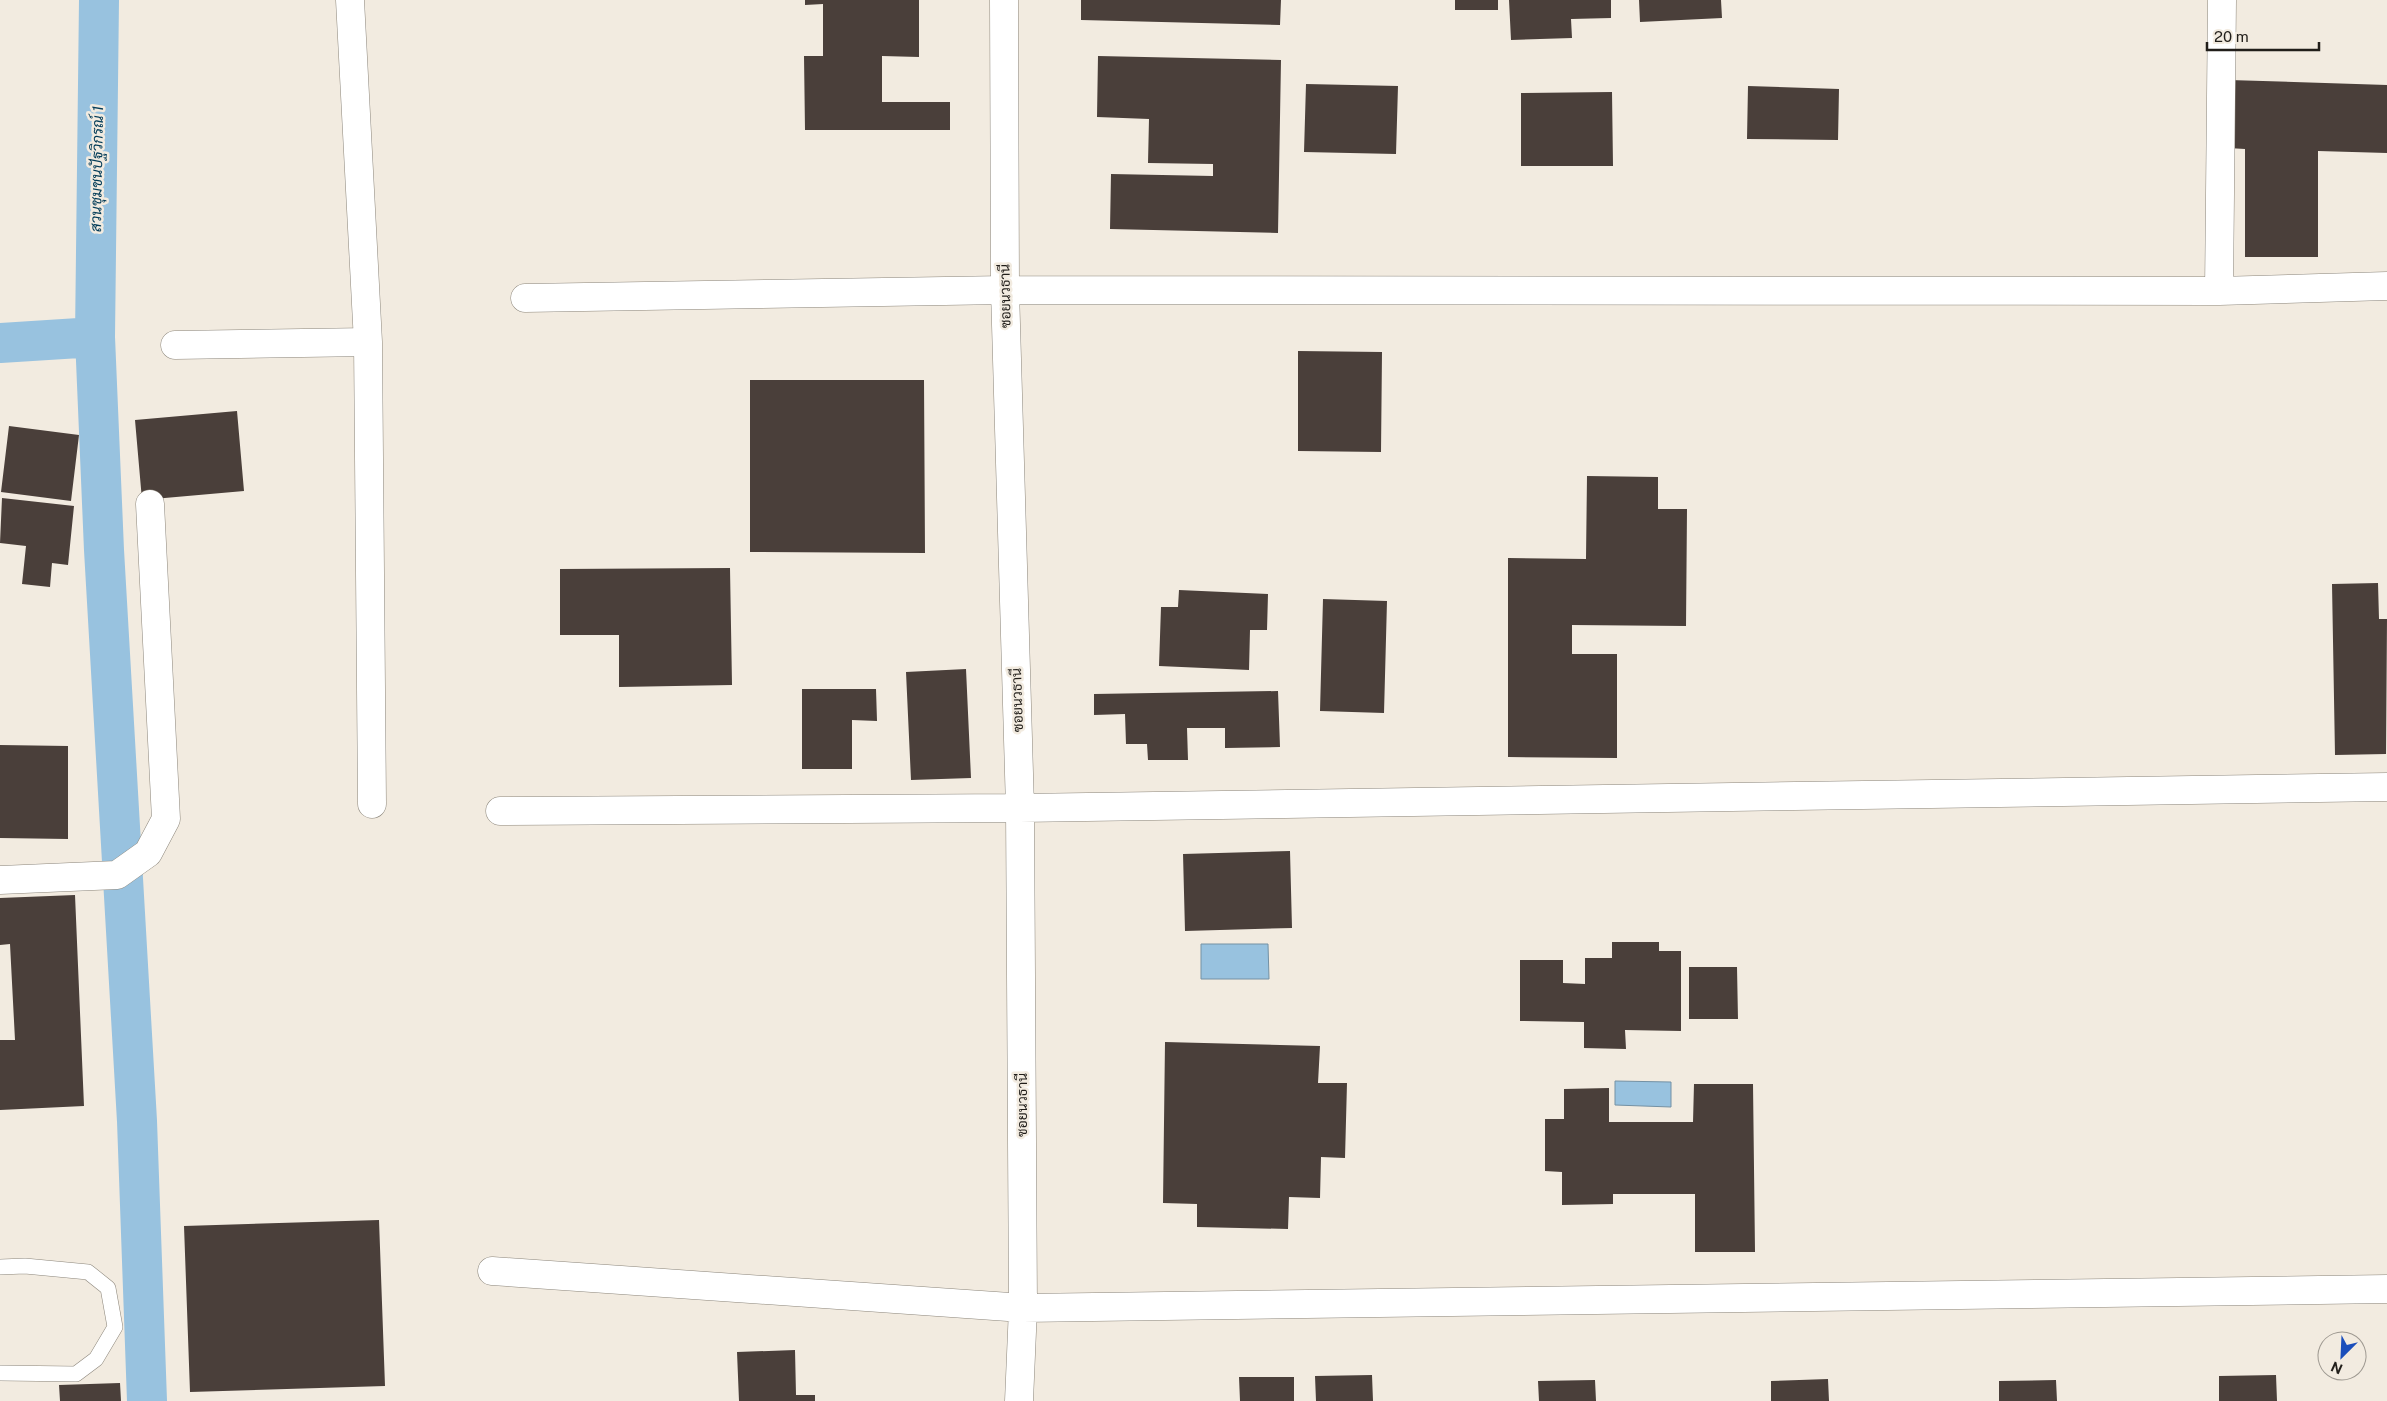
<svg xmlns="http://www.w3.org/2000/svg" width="2387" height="1401" viewBox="0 0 2387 1401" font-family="'Public Sans',Sarabun,sans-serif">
<rect width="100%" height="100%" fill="#f2ebe0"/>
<!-- water -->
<path fill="#98c2df" stroke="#7491a4" d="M 1201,944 L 1268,944 L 1269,979 L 1201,979 Z
M 1615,1081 L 1671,1082 L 1671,1107 L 1615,1105 Z"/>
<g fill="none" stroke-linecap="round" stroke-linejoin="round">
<!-- canal -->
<path stroke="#98c2df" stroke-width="40" d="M 99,0 L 95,337 L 104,550 L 137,1121 L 147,1401
M 0,343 L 95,337"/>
</g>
<!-- building -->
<path fill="#4a3f3a" d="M 805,0 L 919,0 L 919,57 L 882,56 L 882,102 L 950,102 L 950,130 L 805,130 L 804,56 L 823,56 L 823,4 L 805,5 Z
M 1081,0 L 1281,0 L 1280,25 L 1081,20 Z
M 1455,0 L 1498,0 L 1498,10 L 1455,10 Z
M 1509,0 L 1611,0 L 1611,18 L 1571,19 L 1572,38 L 1511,40 Z
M 1639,0 L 1721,0 L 1722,18 L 1640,22 Z
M 1098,56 L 1281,60 L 1278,233 L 1110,229 L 1111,174 L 1213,176 L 1213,164 L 1148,163 L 1149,119 L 1097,117 Z
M 2229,80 L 2387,85 L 2387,153 L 2318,151 L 2318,257 L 2245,257 L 2245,149 L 2228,148 Z
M 1306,84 L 1398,86 L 1396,154 L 1304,152 Z
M 1748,86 L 1839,89 L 1838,140 L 1747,139 Z
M 1612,92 L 1613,166 L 1521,166 L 1521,93 Z
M 1298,351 L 1382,352 L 1381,452 L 1298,451 Z
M 750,380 L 924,380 L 925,553 L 750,552 Z
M 237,411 L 244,491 L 142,500 L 135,420 Z
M 9,426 L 79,435 L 71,501 L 1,492 Z
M 1587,476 L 1658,477 L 1658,509 L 1687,509 L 1686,626 L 1572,625 L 1572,654 L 1617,654 L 1617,758 L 1508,757 L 1508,558 L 1586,559 Z
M 2,498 L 74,506 L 68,565 L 52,563 L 50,587 L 22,584 L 26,546 L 0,543 Z
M 730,568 L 732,685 L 619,687 L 619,635 L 560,635 L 560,569 Z
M 2378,583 L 2379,619 L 2387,619 L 2386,754 L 2335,755 L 2332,584 Z
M 1179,590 L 1268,594 L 1267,630 L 1250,630 L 1249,670 L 1159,666 L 1161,607 L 1178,607 Z
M 1323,599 L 1387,601 L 1384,713 L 1320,711 Z
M 966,669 L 971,778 L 911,780 L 906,672 Z
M 802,689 L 876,689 L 877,721 L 852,720 L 852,769 L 802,769 Z
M 1278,691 L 1280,747 L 1225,748 L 1225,728 L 1187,728 L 1188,760 L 1148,760 L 1147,744 L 1126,744 L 1125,714 L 1094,715 L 1094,694 Z
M 0,745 L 68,746 L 68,839 L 0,838 Z
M 1290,851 L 1292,928 L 1185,931 L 1183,854 Z
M 75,895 L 84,1106 L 0,1110 L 0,1040 L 15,1040 L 10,944 L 0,945 L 0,898 Z
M 1612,942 L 1659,942 L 1659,951 L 1681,951 L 1681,1031 L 1625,1030 L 1626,1049 L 1584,1048 L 1584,1022 L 1520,1021 L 1520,960 L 1563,960 L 1563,983 L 1585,984 L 1585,958 L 1612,958 Z
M 1689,967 L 1737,967 L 1738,1019 L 1689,1019 Z
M 1165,1042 L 1320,1046 L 1318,1083 L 1347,1083 L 1345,1158 L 1321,1157 L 1320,1198 L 1289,1197 L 1288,1229 L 1197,1227 L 1197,1204 L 1163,1203 Z
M 1694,1084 L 1753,1084 L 1755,1252 L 1695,1252 L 1695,1194 L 1613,1194 L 1613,1204 L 1562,1205 L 1562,1172 L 1545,1171 L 1545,1119 L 1564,1119 L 1564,1089 L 1609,1088 L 1609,1122 L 1693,1122 Z
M 379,1220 L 385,1386 L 190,1392 L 184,1226 Z
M 795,1350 L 796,1395 L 815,1395 L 815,1401 L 739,1401 L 737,1352 Z
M 1372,1375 L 1373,1401 L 1316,1401 L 1315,1376 Z
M 2276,1375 L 2277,1401 L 2219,1401 L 2219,1376 Z
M 1239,1377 L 1294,1377 L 1294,1401 L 1240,1401 Z
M 1828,1379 L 1829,1401 L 1771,1401 L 1771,1381 Z
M 1595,1380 L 1596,1401 L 1539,1401 L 1538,1381 Z
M 2056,1380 L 2057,1401 L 1999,1401 L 1999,1381 Z
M 120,1383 L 121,1401 L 60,1401 L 59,1385 Z"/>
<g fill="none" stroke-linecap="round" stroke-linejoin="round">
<!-- service casing -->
<g stroke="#8c867b" stroke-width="16">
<path id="service" d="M 0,1267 L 25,1266 L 88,1272 L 108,1288 L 115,1327 L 96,1359 L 76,1374 L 0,1373"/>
</g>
<!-- minor casing -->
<g stroke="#8c867b" stroke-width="29">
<path id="minor" d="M 350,0 L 368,342 L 372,804
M 1004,0 L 1005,290 L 1020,808 L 1023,1308 L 1019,1401
M 2219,291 L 2222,0
M 525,298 L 1005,290 L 2219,291 L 2387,286
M 175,345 L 368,342
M 500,811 L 1020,808 L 2387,787
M 0,880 L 117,875 L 148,853 L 166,819 L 150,504
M 492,1271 L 1023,1308 L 2387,1289"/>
</g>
<!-- service -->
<use href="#service" stroke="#fff" stroke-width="15"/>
<!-- minor -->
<use href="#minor" stroke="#fff" stroke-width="28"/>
</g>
<g text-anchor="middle" stroke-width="5" stroke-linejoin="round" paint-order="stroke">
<!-- street labels -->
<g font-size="14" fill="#211e1a" stroke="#f2ebe0">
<text transform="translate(1005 296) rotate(-91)" y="5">ซอยนวธานี</text>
<text transform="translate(1017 700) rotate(-92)" y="5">ซอยนวธานี</text>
<text transform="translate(1022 1105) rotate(-90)" y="5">ซอยนวธานี</text>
</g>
<!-- water labels -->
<g font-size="15" font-style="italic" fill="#023b57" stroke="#f2ebe0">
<text transform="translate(97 169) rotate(-89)" y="5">สวนชุมชนปัฐวิกรณ์ 1</text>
</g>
</g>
<!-- north arrow -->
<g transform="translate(2342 1356) rotate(204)"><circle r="24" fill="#f2ebe0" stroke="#9e9991"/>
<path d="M0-4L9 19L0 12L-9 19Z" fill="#1a4ebb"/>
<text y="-8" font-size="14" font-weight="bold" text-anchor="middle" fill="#211e1a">N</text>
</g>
<!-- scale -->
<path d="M2207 42v8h112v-8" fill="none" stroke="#211e1a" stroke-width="2.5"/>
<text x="2214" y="42" font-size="15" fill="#211e1a" stroke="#f2ebe0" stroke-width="4" paint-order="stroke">20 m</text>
</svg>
